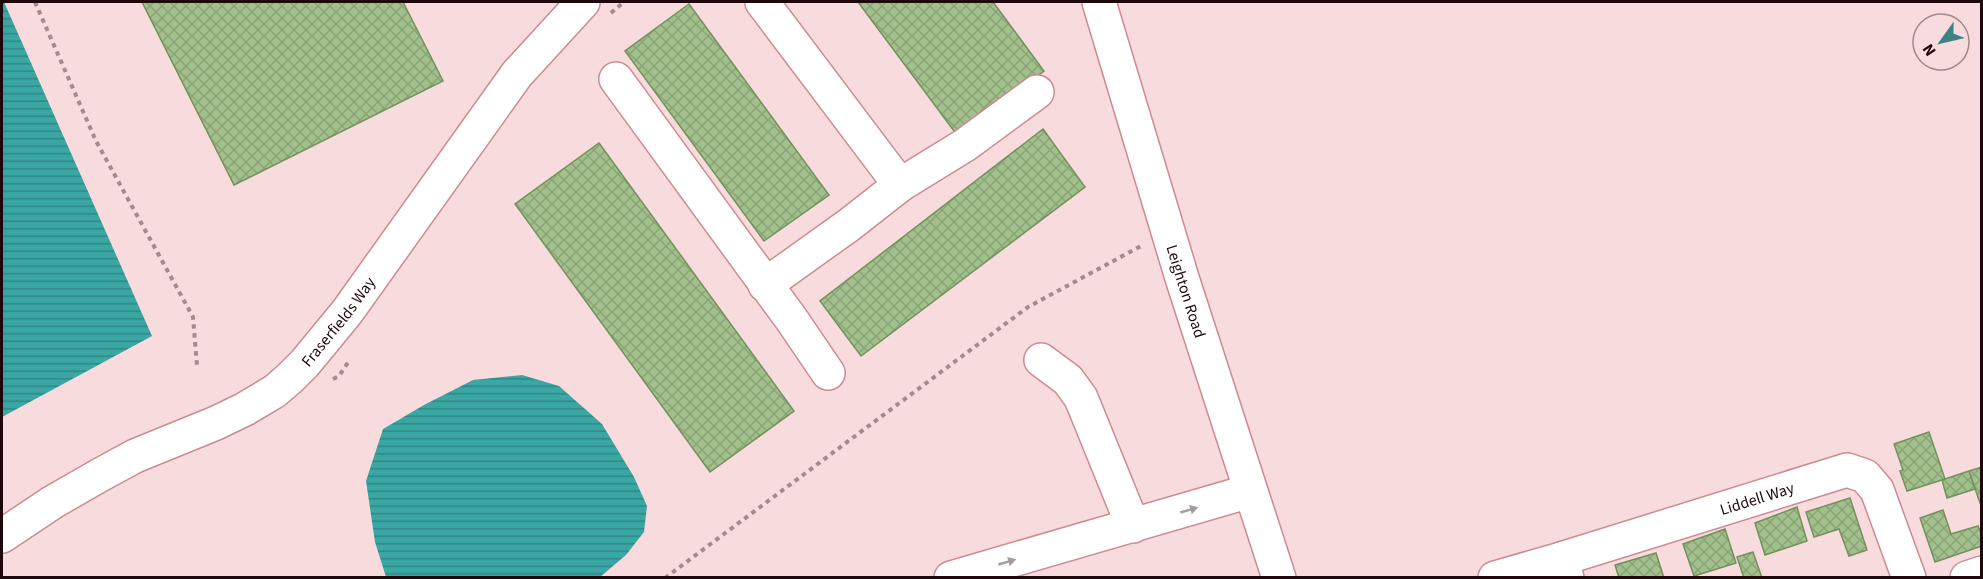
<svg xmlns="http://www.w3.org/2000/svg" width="1983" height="579" viewBox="0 0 1983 579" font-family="'Source Sans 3',sans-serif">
<defs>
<pattern id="water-rules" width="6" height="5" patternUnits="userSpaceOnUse" patternTransform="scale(1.5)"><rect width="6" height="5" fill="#3ba7a4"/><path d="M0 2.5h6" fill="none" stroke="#318684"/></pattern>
<pattern id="building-cross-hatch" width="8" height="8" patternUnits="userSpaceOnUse" patternTransform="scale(1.5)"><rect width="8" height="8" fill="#a1c08b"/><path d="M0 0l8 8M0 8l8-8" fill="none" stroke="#8aa477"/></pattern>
</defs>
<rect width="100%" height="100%" fill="#f7dbdd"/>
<!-- water -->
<path fill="url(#water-rules)" d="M 2,2 L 4,2 L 152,336 L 2,417 Z
M 522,375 L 559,386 L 602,424 L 634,477 L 647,506 L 644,532 L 626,555 L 600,577 L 386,577 L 375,542 L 366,481 L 383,429 L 424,405 L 473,380 Z"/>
<!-- building -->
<path fill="url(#building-cross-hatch)" stroke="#73905d" stroke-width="1.5" d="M 142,2 L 403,2 L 443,81 L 234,185 Z
M 858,2 L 993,2 L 1044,71 L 957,135 Z
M 689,4 L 829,195 L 764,241 L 625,51 Z
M 1043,129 L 1085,187 L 861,356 L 820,301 Z
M 599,143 L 794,411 L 710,472 L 515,204 Z
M 1929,432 L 1945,479 L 1907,491 L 1900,471 L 1903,470 L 1894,444 Z
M 1982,467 L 1982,503 L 1980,503 L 1969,471 Z
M 1969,471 L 1975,489 L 1947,498 L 1942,480 Z
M 1850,498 L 1867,550 L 1849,556 L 1839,529 L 1814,537 L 1806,512 Z
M 1797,507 L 1807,541 L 1765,555 L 1755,523 Z
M 1943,510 L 1951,534 L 1978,526 L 1982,536 L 1982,546 L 1935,562 L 1920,518 Z
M 1725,529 L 1736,563 L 1694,576 L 1683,544 Z
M 1753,552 L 1762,578 L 1744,578 L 1737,557 Z
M 1656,553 L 1664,578 L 1619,578 L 1615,565 Z"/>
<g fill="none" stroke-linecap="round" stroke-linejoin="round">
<!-- minor casing -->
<g stroke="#cc8b92" stroke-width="36">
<g id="minor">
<path d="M 762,2 L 900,185"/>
<path id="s1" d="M 1099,2 L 1182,278 L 1279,578"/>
<path d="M 616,79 L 792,320 L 828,373"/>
<path d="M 765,285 L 849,225 L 900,185 L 965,145 L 1037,92"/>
<path d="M 1041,360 L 1068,380 L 1081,398 L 1133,526"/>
<path id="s2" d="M 2,536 L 53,502 L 100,475 L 135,456 L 216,423 L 245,409 L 275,391 L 290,378 L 305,363 L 347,312 L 517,74 L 583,2"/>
<path d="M 951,578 L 1250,491"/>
<path d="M 1495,578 L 1561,559"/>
<path id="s3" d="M 1567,578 L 1561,559 L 1847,470 L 1865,476 L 1877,490 L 1909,578"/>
<path d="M 1967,578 L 1982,573"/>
</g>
</g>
<!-- path -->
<path stroke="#a48a8d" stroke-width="4" stroke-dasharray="4.5 4.5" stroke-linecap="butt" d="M 35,2 L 96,141 L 193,317 L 197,366
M 611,13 L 624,2
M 333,379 L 339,376 L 349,361
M 665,578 L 1028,307 L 1141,246"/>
<!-- minor -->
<use href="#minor" stroke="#fff" stroke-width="33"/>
</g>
<!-- one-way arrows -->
<defs><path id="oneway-solid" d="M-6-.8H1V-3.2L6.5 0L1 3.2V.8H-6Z" transform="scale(1.5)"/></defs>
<g fill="#a59c9e">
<use href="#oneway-solid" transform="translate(1189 510) rotate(-16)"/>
<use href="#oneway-solid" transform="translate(1007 562) rotate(-16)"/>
</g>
<g text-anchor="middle" stroke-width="6" stroke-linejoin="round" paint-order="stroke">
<!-- street labels -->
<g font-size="16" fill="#1f080c" stroke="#f7dbdd">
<text dy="6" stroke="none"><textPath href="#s1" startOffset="302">Leighton Road</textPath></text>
<text dy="6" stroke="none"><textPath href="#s2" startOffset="404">Fraserfields Way</textPath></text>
<text dy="6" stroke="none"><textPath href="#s3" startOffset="225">Liddell Way</textPath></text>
</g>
</g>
<!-- border -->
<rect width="1983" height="579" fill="none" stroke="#1f080c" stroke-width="6"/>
<!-- north arrow -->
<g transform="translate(1941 42) rotate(236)"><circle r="28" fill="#f7dbdd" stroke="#a18789" stroke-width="1.5"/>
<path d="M0-4.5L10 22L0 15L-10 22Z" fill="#3b8380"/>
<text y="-9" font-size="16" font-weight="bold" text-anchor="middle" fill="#1f080c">N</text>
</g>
</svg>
